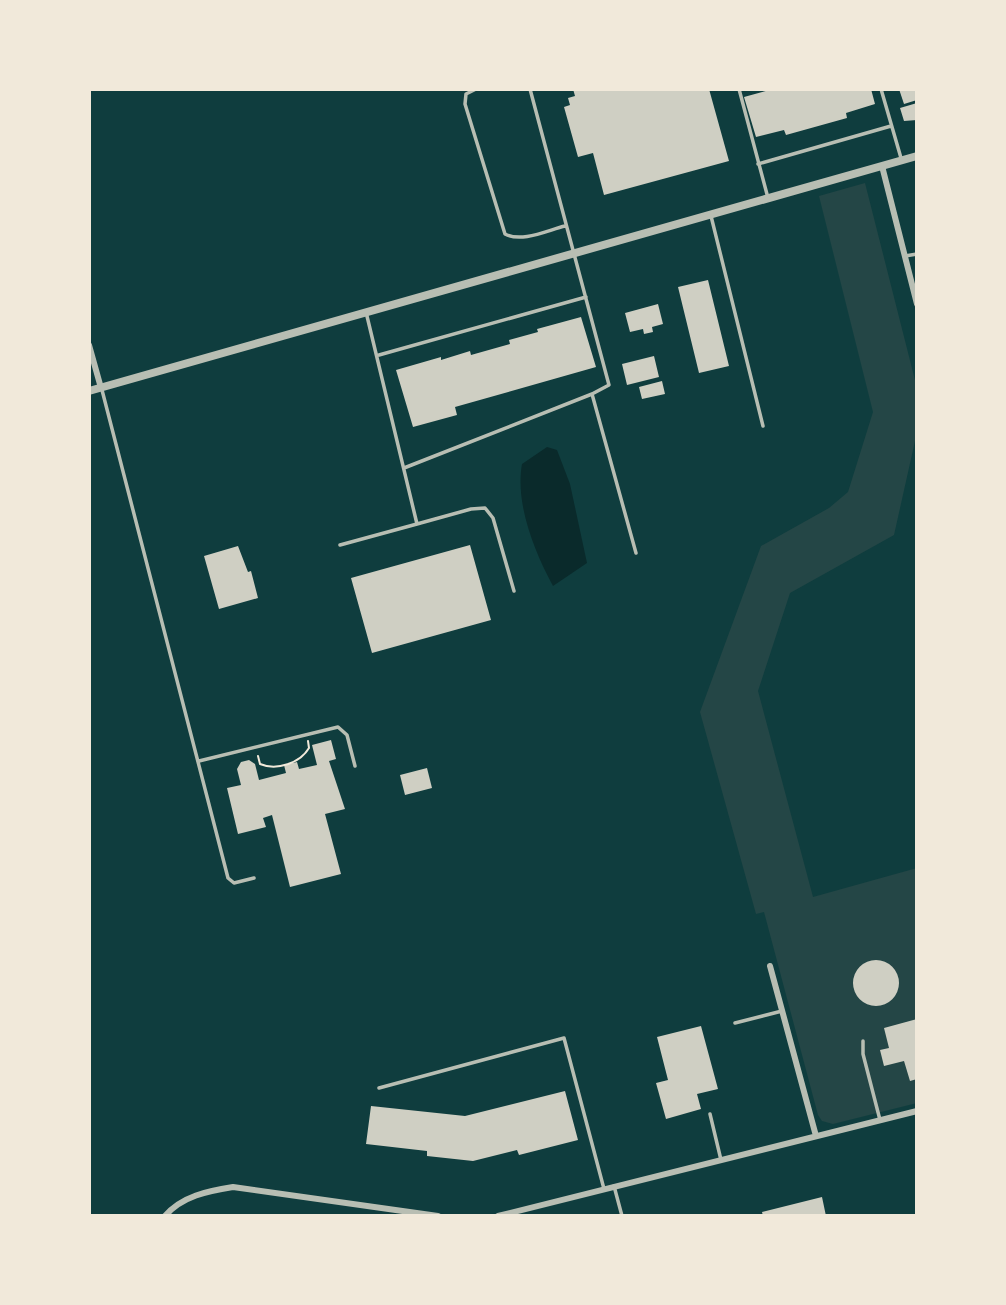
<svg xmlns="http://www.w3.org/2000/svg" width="1006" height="1305" viewBox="0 0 1006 1305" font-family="Roboto,sans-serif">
<rect width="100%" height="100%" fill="#0f3d3e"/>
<!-- green -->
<path fill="#244646" d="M 865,183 L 917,388 L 917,432 L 894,535 L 790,593 L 758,691 L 813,897 L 917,868 L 917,1103 L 833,1124 L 822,1121 L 818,1115 L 764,912 L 756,914 L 700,712 L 761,546 L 829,508 L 848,492 L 873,412 L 819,196 Z"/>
<!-- water -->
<path fill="#0a2a2b" d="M 547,447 L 557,450 L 570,484 L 587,563 L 553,586 C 534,551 515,503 522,464 Z"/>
<!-- building -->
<path fill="#cfcfc3" d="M 573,89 L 709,89 L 729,161 L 604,195 L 593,153 L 578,157 L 564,107 L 570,105 L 568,98 L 575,96 Z
M 773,89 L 871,89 L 875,104 L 846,113 L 847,118 L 786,135 L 784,130 L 756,137 L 744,97 Z
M 899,89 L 917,89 L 917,100 L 904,104 Z
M 917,103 L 917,120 L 904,121 L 900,108 Z
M 708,280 L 729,366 L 699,373 L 678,287 Z
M 658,304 L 663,324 L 652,327 L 653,332 L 644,334 L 643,329 L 630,332 L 625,313 Z
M 581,317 L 596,367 L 455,407 L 457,415 L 413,427 L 396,370 L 441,357 L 441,360 L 470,351 L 471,355 L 510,344 L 509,340 L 538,332 L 537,329 Z
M 654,356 L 659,377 L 627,385 L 622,364 Z
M 662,381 L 665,394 L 642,399 L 639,387 Z
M 470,545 L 491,620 L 372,653 L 351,578 Z
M 238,546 L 248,572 L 251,571 L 258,598 L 219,609 L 204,556 Z
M 331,740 L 336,759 L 329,761 L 345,809 L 325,814 L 341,874 L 290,887 L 272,815 L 263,818 L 266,827 L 238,834 L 227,788 L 241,785 L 237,769 L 241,762 L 249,760 L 255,764 L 259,780 L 286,773 L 284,765 L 297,762 L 299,769 L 317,765 L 312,745 Z
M 427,768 L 432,788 L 405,795 L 400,775 Z
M853 983a23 23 0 1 1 46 0a23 23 0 1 1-46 0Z
M 917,1019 L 917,1079 L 910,1081 L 904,1061 L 884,1066 L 880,1050 L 889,1048 L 884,1028 Z
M 701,1026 L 718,1089 L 697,1094 L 701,1109 L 666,1119 L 656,1083 L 668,1080 L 657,1037 Z
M 565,1091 L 578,1140 L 519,1155 L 517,1150 L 473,1161 L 427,1156 L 427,1151 L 366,1144 L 371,1106 L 465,1116 Z
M 822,1197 L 826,1216 L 763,1216 L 762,1212 Z"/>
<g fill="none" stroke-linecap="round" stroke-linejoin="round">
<!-- path -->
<path stroke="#f1e9da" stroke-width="2" d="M 258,756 L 260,764 C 277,771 300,763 309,748 L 308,741"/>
<!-- service -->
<path stroke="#b8beb3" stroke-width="3.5" d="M 476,89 L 466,94 L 465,104 L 505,234 C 522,243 548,230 565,226
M 739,89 L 768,198
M 881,89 L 901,158
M 758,164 L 891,126
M 711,216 L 763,426
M 905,256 L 917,254
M 366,312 L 417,524 L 471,509 L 485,508 L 493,518 L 514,591
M 379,355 L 586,297
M 102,390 L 228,878 L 234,883 L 254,878
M 592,394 L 636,553
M 404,468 L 592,394 L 609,385 L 530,89
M 340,545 L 417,524
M 199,761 L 338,727 L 347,735 L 355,766
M 735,1023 L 782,1011
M 863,1041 L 863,1054 L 880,1120
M 379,1088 L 564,1038 L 604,1189
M 710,1114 L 721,1160
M 614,1186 L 622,1216"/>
<!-- minor -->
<path stroke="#b8beb3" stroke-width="6" d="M 882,166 L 917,304
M 89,345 L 101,388
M 770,966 L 816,1136
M 165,1216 C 182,1196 208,1191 233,1187 L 438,1216
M 498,1216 L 917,1111"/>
<!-- tertiary -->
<path stroke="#b8beb3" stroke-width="8" d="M 89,391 L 917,156"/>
</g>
<!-- border -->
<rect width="1006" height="1305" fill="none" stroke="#f1e9da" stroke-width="182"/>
</svg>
